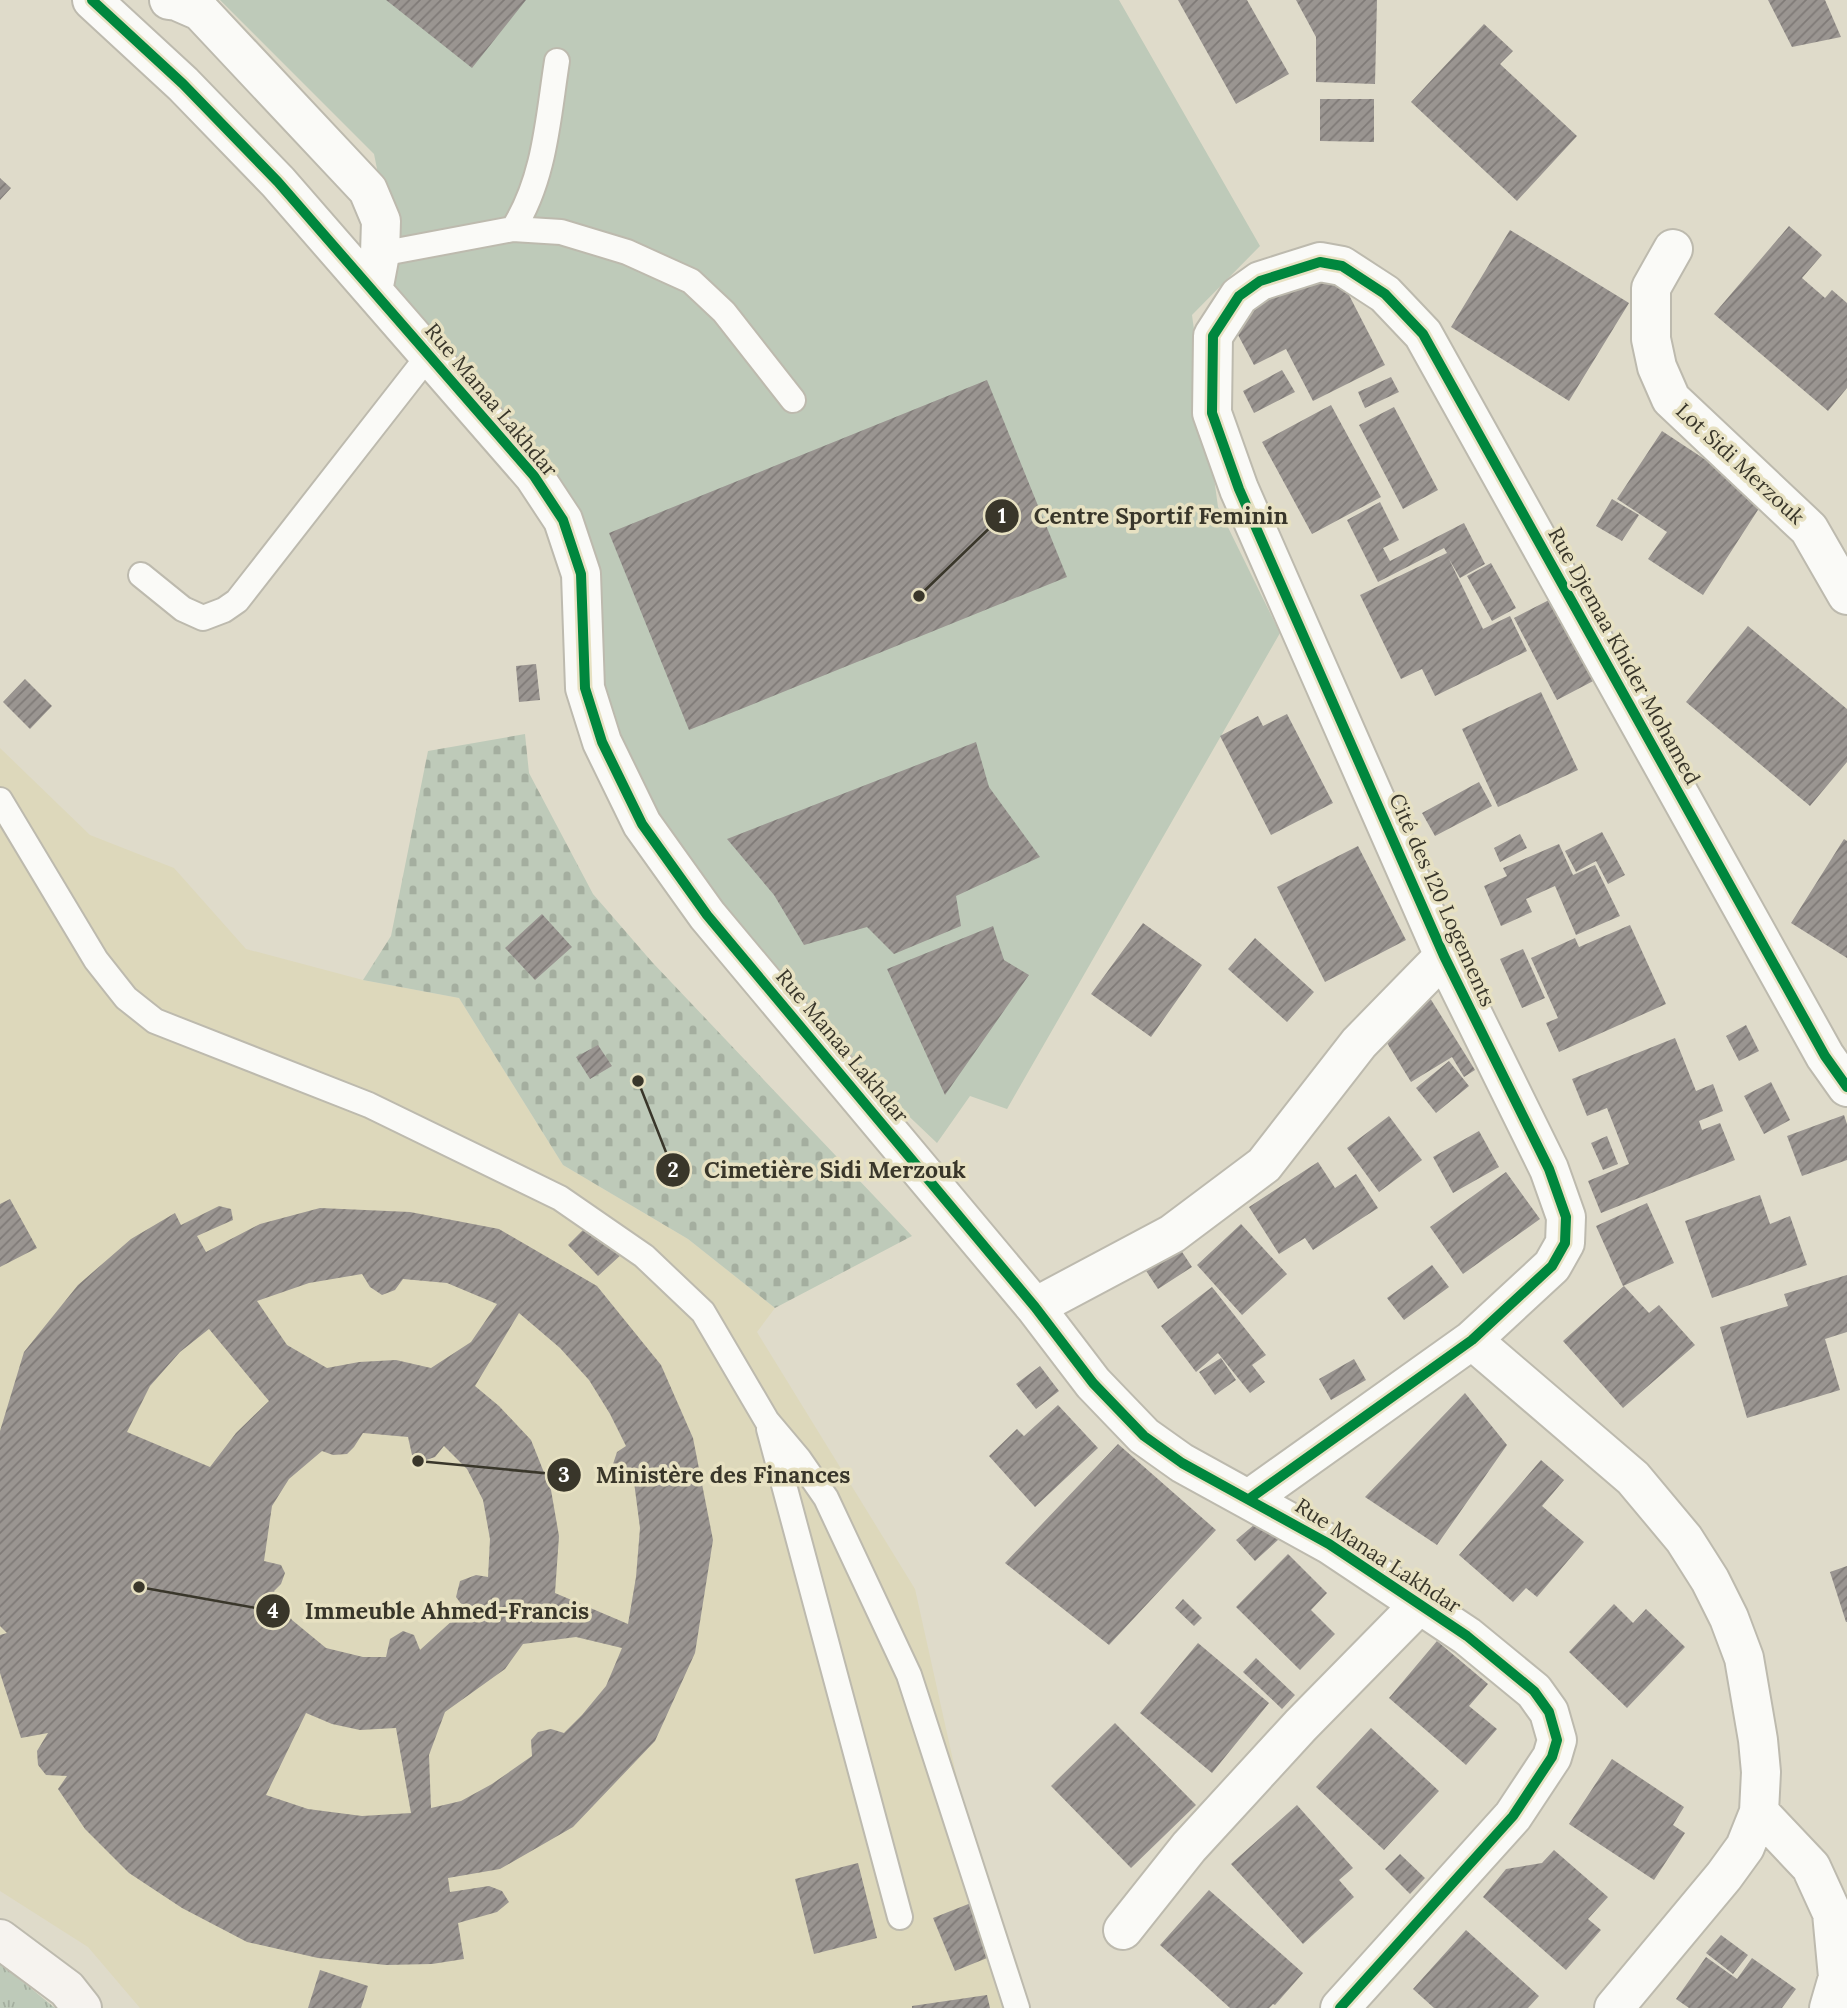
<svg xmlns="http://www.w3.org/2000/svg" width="1847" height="2008" viewBox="0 0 1847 2008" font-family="Lora,serif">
<defs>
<pattern id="grass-tufts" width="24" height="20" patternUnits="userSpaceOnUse" patternTransform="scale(1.75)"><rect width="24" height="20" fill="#becab9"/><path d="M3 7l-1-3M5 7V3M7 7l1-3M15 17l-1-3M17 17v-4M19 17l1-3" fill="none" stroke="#a4ae9f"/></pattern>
<pattern id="cemetery-stones" width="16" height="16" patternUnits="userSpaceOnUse" patternTransform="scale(1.75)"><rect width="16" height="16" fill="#becab9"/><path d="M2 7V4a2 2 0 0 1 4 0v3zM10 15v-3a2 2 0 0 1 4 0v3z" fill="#a4ae9f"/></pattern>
<pattern id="building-hatch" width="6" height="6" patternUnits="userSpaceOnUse" patternTransform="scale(1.75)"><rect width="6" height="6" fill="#9a9591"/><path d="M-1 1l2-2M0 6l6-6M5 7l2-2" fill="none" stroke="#7f7a77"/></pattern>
</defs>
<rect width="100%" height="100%" fill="#dfdbca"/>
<!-- built -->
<path fill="#ddd8bb" d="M 0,748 L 90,835 L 174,868 L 246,949 L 363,980 L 459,998 L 563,1165 L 688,1239 L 775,1308 L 757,1332 L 915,1589 L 1008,2008 L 140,2008 L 88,1947 L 0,1891 Z"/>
<!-- grass -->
<path fill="url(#grass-tufts)" d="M 0,1963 L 55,2008 L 0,2008 Z"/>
<!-- cemetery -->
<path fill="url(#cemetery-stones)" d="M 525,734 L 529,773 L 593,894 L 652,962 L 912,1236 L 775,1308 L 688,1239 L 563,1165 L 459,998 L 363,980 L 391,936 L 428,751 Z"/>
<!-- park -->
<path fill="#becab9" d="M 220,0 L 1119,0 L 1260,246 L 1192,315 L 1218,507 L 1280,633 L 1007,1109 L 970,1096 L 937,1143 L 711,928 L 600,753 L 572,559 L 398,318 L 385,208 L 374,154 Z"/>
<!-- building -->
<path fill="url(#building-hatch)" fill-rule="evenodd" d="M 386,0 L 526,0 L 472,68 Z
M 1178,0 L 1247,0 L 1289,74 L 1236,104 Z
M 1296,0 L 1377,0 L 1375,84 L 1316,82 L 1316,37 Z
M 1768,0 L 1825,0 L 1841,37 L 1792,47 Z
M 1484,24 L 1513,51 L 1500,64 L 1577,136 L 1517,201 L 1411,102 Z
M 1320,99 L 1374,99 L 1374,142 L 1320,141 Z
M 0,178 L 11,188 L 0,200 Z
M 1789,226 L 1822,255 L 1802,278 L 1825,298 L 1832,290 L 1847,303 L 1847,388 L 1828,411 L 1714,314 Z
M 1510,230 L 1629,303 L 1569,401 L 1451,327 Z
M 1333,264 L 1385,365 L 1313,401 L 1286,349 L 1254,365 L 1229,318 Z
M 1282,370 L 1295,392 L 1254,413 L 1243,391 Z
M 1391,377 L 1399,392 L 1365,408 L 1358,392 Z
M 987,380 L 1067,577 L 689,730 L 609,533 Z
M 1331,405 L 1381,497 L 1312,534 L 1262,442 Z
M 1394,407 L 1438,490 L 1403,509 L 1359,425 Z
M 1662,431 L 1765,499 L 1703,595 L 1648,559 L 1667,532 L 1617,499 Z
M 1612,499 L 1639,515 L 1622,541 L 1596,526 Z
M 1380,502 L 1399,540 L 1383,548 L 1390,561 L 1464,523 L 1485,564 L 1460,578 L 1449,559 L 1483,629 L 1510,616 L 1527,651 L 1435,696 L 1422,669 L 1401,679 L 1360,595 L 1447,553 L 1444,548 L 1378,582 L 1347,520 Z
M 1491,563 L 1516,608 L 1492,621 L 1467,576 Z
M 1553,598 L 1597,679 L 1557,700 L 1514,618 Z
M 1748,626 L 1847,709 L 1847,762 L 1810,806 L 1686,702 Z
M 536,664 L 540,700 L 519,702 L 516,666 Z
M 25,679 L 52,706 L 30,729 L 3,702 Z
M 1541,692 L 1578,770 L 1498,807 L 1462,729 Z
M 1287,714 L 1333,803 L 1271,835 L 1220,736 L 1258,716 L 1263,726 Z
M 976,742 L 989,787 L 1040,857 L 956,896 L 961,926 L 894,954 L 867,927 L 804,945 L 774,895 L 727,839 Z
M 1479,782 L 1492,806 L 1435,836 L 1422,813 Z
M 1602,832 L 1625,875 L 1608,884 L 1596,861 L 1576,872 L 1565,851 Z
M 1520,834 L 1527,848 L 1500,862 L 1494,848 Z
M 1844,839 L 1847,841 L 1847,958 L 1791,923 Z
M 1559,844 L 1573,875 L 1595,865 L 1620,916 L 1576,935 L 1555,886 L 1526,899 L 1532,912 L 1501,926 L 1484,886 L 1507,876 L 1503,868 Z
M 1358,846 L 1406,940 L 1325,982 L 1277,887 Z
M 542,914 L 572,947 L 535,980 L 505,948 Z
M 1143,923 L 1202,965 L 1151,1037 L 1091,994 Z
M 1630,925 L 1666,1004 L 1559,1052 L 1546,1023 L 1558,1018 L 1531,958 L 1575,938 L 1579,947 Z
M 993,926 L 1004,960 L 1029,975 L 945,1095 L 887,969 Z
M 1255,938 L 1314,992 L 1287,1022 L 1228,969 Z
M 1523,949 L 1545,998 L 1522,1008 L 1500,959 Z
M 1430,998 L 1475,1070 L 1464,1077 L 1452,1057 L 1411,1082 L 1379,1030 Z
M 1746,1025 L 1759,1051 L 1739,1061 L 1726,1036 Z
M 1675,1038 L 1696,1091 L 1713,1084 L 1723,1111 L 1699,1121 L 1702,1130 L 1720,1123 L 1735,1160 L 1601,1213 L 1588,1181 L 1629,1164 L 1607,1108 L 1587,1116 L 1572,1079 Z
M 598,1045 L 612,1066 L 590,1079 L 576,1057 Z
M 1449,1061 L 1469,1086 L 1436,1113 L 1416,1088 Z
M 1771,1082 L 1790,1120 L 1764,1134 L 1744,1096 Z
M 1844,1115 L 1847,1124 L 1847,1160 L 1802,1176 L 1787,1136 Z
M 1389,1116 L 1422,1160 L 1379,1192 L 1347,1148 Z
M 1479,1131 L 1499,1167 L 1453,1193 L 1433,1157 Z
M 1607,1136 L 1618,1164 L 1603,1170 L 1591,1143 Z
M 1318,1162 L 1335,1188 L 1356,1174 L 1378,1208 L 1313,1250 L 1305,1238 L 1279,1254 L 1249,1207 Z
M 1506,1172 L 1540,1219 L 1463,1274 L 1430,1227 Z
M 1760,1195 L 1770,1224 L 1790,1216 L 1807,1265 L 1712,1298 L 1685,1221 Z
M 10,1199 L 37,1248 L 0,1267 L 0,1204 Z
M 1647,1203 L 1674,1263 L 1623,1286 L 1596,1226 Z
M 219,1206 L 231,1209 L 233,1220 L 197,1236 L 206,1252 L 260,1224 L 320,1208 L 410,1212 L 499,1229 L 597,1286 L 661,1365 L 693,1438 L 713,1540 L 695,1653 L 655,1741 L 573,1827 L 500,1869 L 448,1878 L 450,1892 L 489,1886 L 502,1891 L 509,1902 L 497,1912 L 458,1923 L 464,1959 L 432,1964 L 386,1965 L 318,1958 L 247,1942 L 182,1908 L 129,1873 L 85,1829 L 58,1789 L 67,1776 L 46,1775 L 38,1765 L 37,1751 L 48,1733 L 21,1738 L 0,1673 L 0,1635 L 7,1633 L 0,1626 L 0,1431 L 24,1352 L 78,1285 L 131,1239 L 175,1213 L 181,1225 ZM 362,1274 L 370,1287 L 382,1295 L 395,1290 L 403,1279 L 447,1283 L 497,1304 L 471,1342 L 431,1368 L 396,1360 L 359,1362 L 327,1368 L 287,1345 L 257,1301 L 309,1283 ZM 519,1313 L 560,1348 L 589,1380 L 610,1414 L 626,1446 L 617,1452 L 613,1464 L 617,1476 L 634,1482 L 640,1528 L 636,1577 L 628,1624 L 555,1593 L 559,1536 L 551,1490 L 531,1440 L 499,1406 L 475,1386 ZM 209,1329 L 269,1401 L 236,1433 L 210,1467 L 127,1432 L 150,1386 L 180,1352 ZM 363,1433 L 408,1437 L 412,1455 L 423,1461 L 435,1457 L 444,1446 L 467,1469 L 483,1500 L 490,1539 L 488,1577 L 476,1575 L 460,1581 L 456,1597 L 465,1609 L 420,1650 L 414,1635 L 403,1631 L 390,1639 L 386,1657 L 363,1657 L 326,1648 L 292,1620 L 274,1591 L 281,1584 L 285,1573 L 281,1565 L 264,1561 L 272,1506 L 289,1479 L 322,1451 L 333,1455 L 347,1454 L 354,1447 ZM 576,1637 L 622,1648 L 606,1686 L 582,1715 L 564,1733 L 551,1729 L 538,1732 L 531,1740 L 532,1756 L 492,1784 L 461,1801 L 431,1808 L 429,1755 L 445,1712 L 505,1669 L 523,1644 ZM 306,1713 L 332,1724 L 360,1730 L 396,1728 L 411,1813 L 362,1816 L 308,1809 L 266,1795 Z
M 592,1221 L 623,1253 L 598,1276 L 568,1245 Z
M 1241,1224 L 1287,1274 L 1242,1315 L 1197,1265 Z
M 1169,1232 L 1192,1267 L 1158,1289 L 1135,1254 Z
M 1432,1265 L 1449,1287 L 1404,1320 L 1387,1298 Z
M 1847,1275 L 1847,1332 L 1825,1339 L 1840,1390 L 1747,1418 L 1720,1327 L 1788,1306 L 1784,1294 Z
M 1624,1286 L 1649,1313 L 1659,1305 L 1695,1345 L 1623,1408 L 1563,1341 Z
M 1212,1287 L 1266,1355 L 1252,1365 L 1265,1382 L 1250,1393 L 1218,1353 L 1196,1372 L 1161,1326 Z
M 1221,1358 L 1236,1380 L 1215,1395 L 1199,1372 Z
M 1354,1359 L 1366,1380 L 1331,1400 L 1319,1379 Z
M 1040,1366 L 1059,1391 L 1036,1409 L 1016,1384 Z
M 1465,1393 L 1507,1445 L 1437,1545 L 1365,1497 Z
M 1058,1405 L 1098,1448 L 1035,1507 L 989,1456 L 1017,1429 L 1024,1436 Z
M 1118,1444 L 1216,1530 L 1109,1645 L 1005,1563 Z
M 1541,1460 L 1564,1480 L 1542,1506 L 1584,1542 L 1537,1597 L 1526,1588 L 1513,1602 L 1459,1555 Z
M 1261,1519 L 1279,1539 L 1255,1561 L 1236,1540 Z
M 1288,1554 L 1327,1593 L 1311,1610 L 1335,1634 L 1300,1670 L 1236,1607 Z
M 1847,1566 L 1847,1622 L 1846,1622 L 1830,1572 Z
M 1183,1599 L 1202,1618 L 1194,1626 L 1175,1608 Z
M 1614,1604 L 1633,1623 L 1646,1609 L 1685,1647 L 1627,1708 L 1569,1652 Z
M 1437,1641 L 1488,1684 L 1469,1706 L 1497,1729 L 1466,1765 L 1389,1698 Z
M 1198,1643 L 1269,1703 L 1212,1773 L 1140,1713 Z
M 1256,1658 L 1295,1695 L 1282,1709 L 1243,1672 Z
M 1115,1723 L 1196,1805 L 1131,1868 L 1051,1786 Z
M 1371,1728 L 1439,1791 L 1384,1850 L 1316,1787 Z
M 1612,1759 L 1684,1807 L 1673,1825 L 1685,1833 L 1654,1880 L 1569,1824 Z
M 1297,1805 L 1353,1868 L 1339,1880 L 1354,1897 L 1303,1944 L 1231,1864 Z
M 1554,1850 L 1608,1897 L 1588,1919 L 1601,1930 L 1566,1970 L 1483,1897 L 1506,1869 L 1542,1863 Z
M 1400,1854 L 1425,1878 L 1410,1894 L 1385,1869 Z
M 858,1863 L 877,1938 L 814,1954 L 795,1879 Z
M 1209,1890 L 1303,1973 L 1275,2005 L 1273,2004 L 1269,2008 L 1230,2008 L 1160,1945 Z
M 971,1903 L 992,1956 L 955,1971 L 933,1918 Z
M 1466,1930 L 1539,1996 L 1528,2008 L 1434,2008 L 1413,1989 Z
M 1721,1935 L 1748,1955 L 1733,1974 L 1706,1953 Z
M 1706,1957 L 1737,1979 L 1752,1958 L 1796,1989 L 1782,2008 L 1689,2008 L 1676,1999 Z
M 320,1970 L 368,1986 L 361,2008 L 308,2008 Z
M 987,1995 L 990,2008 L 912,2008 L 912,2006 Z"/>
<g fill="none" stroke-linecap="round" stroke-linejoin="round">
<!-- lane casing -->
<g stroke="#bdbaae" stroke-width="28">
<path id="lane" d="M 513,229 C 545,179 548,118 557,61
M 380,254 L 513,229 L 561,232 L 627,252 L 691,281 L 724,312 L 793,400
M 141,575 L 183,609 L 203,618 L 224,610 L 237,601 L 429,355
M 0,800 L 96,960 L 126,998 L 155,1021 L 369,1105 L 560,1198 L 644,1256 L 703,1312 L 767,1421 L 799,1459 L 826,1498 L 909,1675 L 1017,2008
M 769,1429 L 900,1917"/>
</g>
<!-- street casing -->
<g stroke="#bdbaae" stroke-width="42">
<path id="street" d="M 92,0 L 183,84 L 278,182 L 534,476 L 563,520 L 581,574 L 585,688 L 602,742 L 642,824 L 707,915 L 1035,1307 L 1093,1383 L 1144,1436 L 1182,1463 L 1329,1544 L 1467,1636 L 1534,1691 L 1549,1712 L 1557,1740 L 1552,1757 L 1513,1816 L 1340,2008
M 169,0 L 177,1 L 200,11 L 368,190 L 381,221 L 380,254 L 373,291
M 1673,249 L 1651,288 L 1651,339 L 1657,367 L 1671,399 L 1809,529 L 1847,595
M 1035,1307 L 1172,1234 L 1264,1165 L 1359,1043 L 1444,956
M 1472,1340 L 1633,1478 L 1684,1539 L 1710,1580 L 1729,1618 L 1744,1658 L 1758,1740 L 1761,1772 L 1759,1812 L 1745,1847 L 1724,1876 L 1614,2008
M 1249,1499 L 1472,1340 L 1552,1266 L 1565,1243 L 1566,1217 L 1549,1169 L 1444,956 L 1239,489 L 1212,413 L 1213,336 L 1239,296 L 1260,281 L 1320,262 L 1342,266 L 1385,294 L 1423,334 L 1825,1056 L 1847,1087
M 1759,1812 L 1811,1867 L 1832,1913 L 1838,1977 L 1829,2008
M 1123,1930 L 1189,1847 L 1301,1725 L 1420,1604"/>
</g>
<!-- secondary casing -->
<g stroke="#bdbaae" stroke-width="42">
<path id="secondary" d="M 0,1939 L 67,1989 L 82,2008"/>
</g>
<!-- lane -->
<use href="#lane" stroke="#fafaf7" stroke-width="24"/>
<!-- street -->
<use href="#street" stroke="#fafaf7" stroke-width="38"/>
<!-- secondary -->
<use href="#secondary" stroke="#f6f3ef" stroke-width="38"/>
<!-- cycleway casing -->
<g stroke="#e7e1c2" stroke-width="15">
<path id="cycleway" d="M 92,0 L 183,84 L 278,182 L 534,476 L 563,520 L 581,574 L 585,688 L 602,742 L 642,824 L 707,915 L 1035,1307 L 1093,1383 L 1144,1436 L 1182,1463 L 1329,1544 L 1467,1636 L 1534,1691 L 1549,1712 L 1557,1740 L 1552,1757 L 1513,1816 L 1340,2008
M 1249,1499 L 1472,1340 L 1552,1266 L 1565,1243 L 1566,1217 L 1549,1169 L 1444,956 L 1239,489 L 1212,413 L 1213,336 L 1239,296 L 1260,281 L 1320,262 L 1342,266 L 1385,294 L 1423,334 L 1825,1056 L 1847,1087"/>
</g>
<!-- cycleway -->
<use href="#cycleway" stroke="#00873e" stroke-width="10"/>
</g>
<g text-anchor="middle" stroke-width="7" stroke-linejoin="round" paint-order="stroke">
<!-- street labels -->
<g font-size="21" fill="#39362a" stroke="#e7e1c2">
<text transform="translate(491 400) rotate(50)" y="7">Rue Manaa Lakhdar</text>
<text transform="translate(1740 464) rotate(43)" y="7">Lot Sidi Merzouk</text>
<text transform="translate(1624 656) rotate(61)" y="7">Rue Djemaa Khider Mohamed</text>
<text transform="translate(1442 900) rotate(66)" y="7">Cité des 120 Logements</text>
<text transform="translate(842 1046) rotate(50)" y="7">Rue Manaa Lakhdar</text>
<text transform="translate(1378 1556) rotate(33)" y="7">Rue Manaa Lakhdar</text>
</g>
</g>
<!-- callouts -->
<path fill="none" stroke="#39362a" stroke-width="2.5" d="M919 596L1002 516M638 1081L673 1170M418 1461L564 1475M139 1587L273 1611"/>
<g fill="#39362a" stroke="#e7e1c2" stroke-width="2.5">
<circle cx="919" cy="596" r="7"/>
<circle cx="638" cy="1081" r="7"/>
<circle cx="418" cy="1461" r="7"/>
<circle cx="139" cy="1587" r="7"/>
<circle cx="1002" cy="516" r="18"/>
<circle cx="673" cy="1170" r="18"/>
<circle cx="564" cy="1475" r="18"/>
<circle cx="273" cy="1611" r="18"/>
</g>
<g font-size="21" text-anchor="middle" font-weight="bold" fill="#fff">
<text x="1002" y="523">1</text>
<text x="673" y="1177">2</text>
<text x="564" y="1482">3</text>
<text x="273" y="1618">4</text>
</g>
<g font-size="23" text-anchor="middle" font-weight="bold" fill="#39362a" stroke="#e7e1c2" stroke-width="7" stroke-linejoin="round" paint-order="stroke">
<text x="1161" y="524">Centre Sportif Feminin</text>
<text x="835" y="1178">Cimetière Sidi Merzouk</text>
<text x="723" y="1483">Ministère des Finances</text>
<text x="447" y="1619">Immeuble Ahmed-Francis</text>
</g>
</svg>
